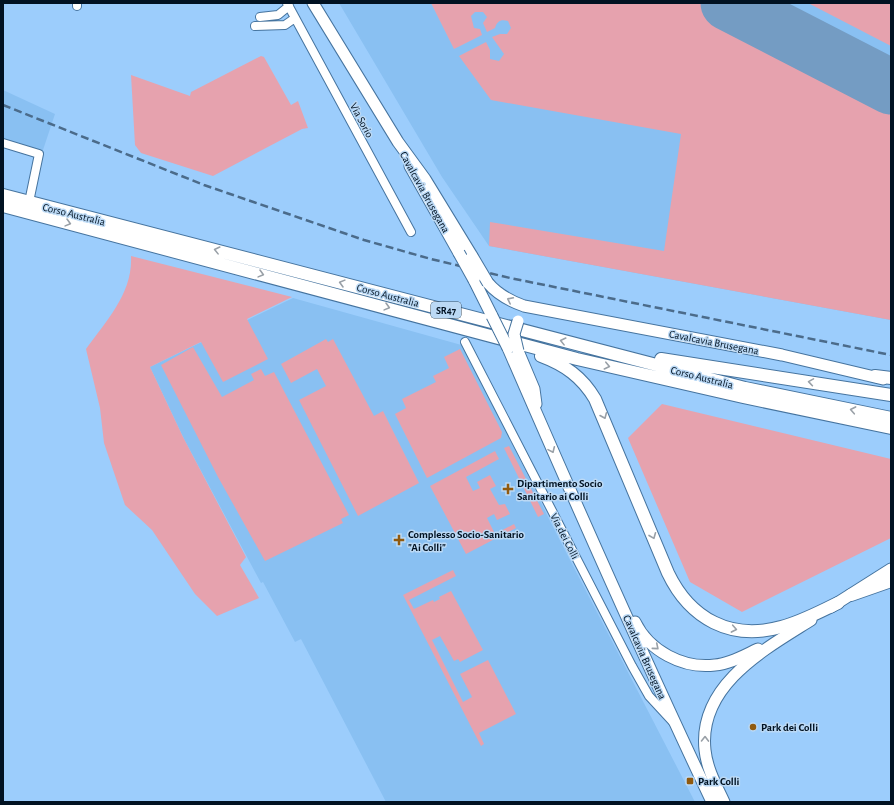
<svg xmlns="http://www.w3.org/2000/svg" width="894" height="805" viewBox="0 0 894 805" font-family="'Alegreya Sans',sans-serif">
<rect width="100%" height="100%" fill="#9ccdfc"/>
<!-- built -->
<path fill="#89c0f2" d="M 339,3 L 891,3 L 891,320 L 489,246 L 442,177 Z
M 3,90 L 55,114 L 42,153 L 3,139 Z
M 293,298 L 465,346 L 551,523 L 695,802 L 386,802 L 301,639 L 295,642 L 263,582 L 261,583 L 184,439 L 150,367 Z"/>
<!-- green -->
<path fill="#e6a2ae" d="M 431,3 L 728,3 L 891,87 L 891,320 L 489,246 L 490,222 L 664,251 L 681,134 L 491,100 L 459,56 L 486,42 L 490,50 L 490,59 L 499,61 L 504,54 L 492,37 L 500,34 L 507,34 L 511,28 L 508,21 C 501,19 497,21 495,28 L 487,32 L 483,23 L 487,17 L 483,12 L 475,12 L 471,16 L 474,28 L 480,29 L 482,35 L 454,49 Z
M 808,3 L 891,3 L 891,46 Z
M 261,56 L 264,57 L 291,105 L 298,101 L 308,128 L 302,129 L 213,176 L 141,153 L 135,145 L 131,75 L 190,96 L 191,92 Z
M 131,256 L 292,297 L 247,319 L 268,359 L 223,382 L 201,342 L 150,367 L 183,437 L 246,557 L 240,565 L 259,598 L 217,616 L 195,594 L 152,530 L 125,505 L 104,443 L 100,408 L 86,349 C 106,321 133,293 131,256 Z
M 326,339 L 328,342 L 333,339 L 374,416 L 383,411 L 419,483 L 358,516 L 299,400 L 326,386 L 317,369 L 291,383 L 281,364 Z
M 193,347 L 222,397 L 254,380 L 251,374 L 261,369 L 265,376 L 274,372 L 349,515 L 341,519 L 343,523 L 265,561 L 218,477 L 161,365 Z
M 460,349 L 502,432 L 501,438 L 427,478 L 395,414 L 406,408 L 402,399 L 436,382 L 433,376 L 449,368 L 444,357 Z
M 662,404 L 891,459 L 891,538 L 742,612 L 690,582 L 628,438 Z
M 509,446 L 544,514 L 538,517 L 504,448 Z
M 495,451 L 499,459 L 466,477 L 473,491 L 480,488 L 477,482 L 490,475 L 496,486 L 490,489 L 499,505 L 505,504 L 510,514 L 497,520 L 494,514 L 487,518 L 495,534 L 514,524 L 516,528 L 466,554 L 430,486 Z
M 453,570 L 456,576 L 409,600 L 414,609 L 433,600 L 434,602 L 440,599 L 439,597 L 451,591 L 483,650 L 460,662 L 458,659 L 454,661 L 440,636 L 432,640 L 463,702 L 472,697 L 460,674 L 488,660 L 516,714 L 479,733 L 484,744 L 481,746 L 403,595 Z"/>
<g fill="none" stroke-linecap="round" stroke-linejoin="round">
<!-- runway -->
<path stroke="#749cc3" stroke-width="55" d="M 728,3 L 891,87"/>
<!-- minor casing -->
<g stroke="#46749f" stroke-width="10">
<path id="minor" d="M 287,3 L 411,232
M 77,6 L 77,3
M 260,17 L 278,15 L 289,6
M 255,26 L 285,25 L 295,18
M 3,143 L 39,154 L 29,202
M 465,342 L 632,666 L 649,696 L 673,722"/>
</g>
<!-- major casing -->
<g stroke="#46749f" stroke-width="13">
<path id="major" d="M 313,3 L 398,142 L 425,179 L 472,256
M 410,166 L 459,253
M 474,280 L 492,316
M 488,283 C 498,295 510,301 524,306 L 782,355 L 883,379
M 508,348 C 574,500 641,652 712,802
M 518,351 L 534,389 L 536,404
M 831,607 L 891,569
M 635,622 C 649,651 683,669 715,665 C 730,664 745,655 758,649
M 724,802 C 716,785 707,769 705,750 C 698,685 765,649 811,620"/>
</g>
<!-- highway casing -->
<g stroke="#46749f" stroke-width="14">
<path id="highway" d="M 3,195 L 745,388 L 891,418
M 3,206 L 577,359 L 743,397 L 891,428
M 541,356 C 565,365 582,377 595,399 L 668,573 C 690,619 731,641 781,627 C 801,622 819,612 838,603
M 661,359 L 891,395
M 875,376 L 891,378
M 851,595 L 891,581"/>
</g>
<!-- minor -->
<use href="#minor" stroke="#fff" stroke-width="8"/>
<!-- major -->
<use href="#major" stroke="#fff" stroke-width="11"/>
<!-- highway -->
<use href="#highway" stroke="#fff" stroke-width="12"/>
<!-- rail -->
<path stroke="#4b6b8a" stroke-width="2.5" stroke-dasharray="8 4" stroke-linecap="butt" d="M 3,105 L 204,185 L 364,240 L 431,259 L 510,278 L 891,355"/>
<!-- major-bridge casing -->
<g stroke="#46749f" stroke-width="13" stroke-linecap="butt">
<path id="major-bridge" d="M 459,253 L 474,280
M 472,256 L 488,283
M 492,316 L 508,348
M 518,321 L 514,334 L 518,351"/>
</g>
<!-- major-bridge -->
<use href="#major-bridge" stroke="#fff" stroke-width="11"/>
</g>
<!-- one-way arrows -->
<defs><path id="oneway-chevron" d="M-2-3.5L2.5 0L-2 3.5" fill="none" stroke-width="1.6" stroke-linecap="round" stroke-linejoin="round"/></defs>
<g stroke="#99a0a7">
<use href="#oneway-chevron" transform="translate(68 223) rotate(15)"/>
<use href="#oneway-chevron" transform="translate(217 250) rotate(-166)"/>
<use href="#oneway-chevron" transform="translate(261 274) rotate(15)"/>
<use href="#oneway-chevron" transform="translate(342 283) rotate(-165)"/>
<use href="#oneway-chevron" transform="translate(510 300) rotate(-153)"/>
<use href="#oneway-chevron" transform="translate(387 307) rotate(15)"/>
<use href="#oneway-chevron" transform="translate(563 341) rotate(-166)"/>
<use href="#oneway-chevron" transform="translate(607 366) rotate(13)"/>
<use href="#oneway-chevron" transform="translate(811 382) rotate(-171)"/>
<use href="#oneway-chevron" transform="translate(853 410) rotate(-169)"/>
<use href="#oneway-chevron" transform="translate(604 416) rotate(67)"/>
<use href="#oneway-chevron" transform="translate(552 450) rotate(66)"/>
<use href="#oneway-chevron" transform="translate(653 536) rotate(68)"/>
<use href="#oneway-chevron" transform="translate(734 629) rotate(11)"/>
<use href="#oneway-chevron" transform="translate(656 647) rotate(40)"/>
<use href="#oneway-chevron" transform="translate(705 739) rotate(-89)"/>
</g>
<!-- markers -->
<g fill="#905a0f" stroke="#bbd9f5" stroke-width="1.5">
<path d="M506 483h4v4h4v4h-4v4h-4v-4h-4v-4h4z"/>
<path d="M397 534h4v4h4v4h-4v4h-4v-4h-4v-4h4z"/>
<circle cx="753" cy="727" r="4"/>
<rect x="686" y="777" width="8" height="8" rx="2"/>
</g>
<g text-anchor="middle" stroke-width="3" stroke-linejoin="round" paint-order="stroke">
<!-- shield labels -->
<rect fill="#bbd9f5" stroke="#394e61" stroke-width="1" x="431" y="302" width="30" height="16" rx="3"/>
<g font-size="10" font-weight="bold" fill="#011222">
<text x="446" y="314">SR47</text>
</g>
<!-- street labels -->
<g font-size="11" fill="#011222" stroke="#bbd9f5">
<text transform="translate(362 120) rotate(62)" y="4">Via Sorio</text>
<text transform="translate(425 192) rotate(61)" y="4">Cavalcavia Brusegana</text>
<text transform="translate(74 214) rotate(14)" y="4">Corso Australia</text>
<text transform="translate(388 295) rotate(15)" y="4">Corso Australia</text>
<text transform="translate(714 342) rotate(11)" y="4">Cavalcavia Brusegana</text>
<text transform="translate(702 377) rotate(14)" y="4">Corso Australia</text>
<text transform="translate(565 536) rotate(63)" y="4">Via dei Colli</text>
<text transform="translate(645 657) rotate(66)" y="4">Cavalcavia Brusegana</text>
</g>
<!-- poi labels -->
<g font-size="11" font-weight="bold" fill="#011222" stroke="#bbd9f5" text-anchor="start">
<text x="517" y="487">Dipartimento Socio<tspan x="517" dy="13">Sanitario ai Colli</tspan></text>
<text x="408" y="538">Complesso Socio-Sanitario<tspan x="408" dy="13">"Ai Colli"</tspan></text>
<text x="761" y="731">Park dei Colli</text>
<text x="698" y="785">Park Colli</text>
</g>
</g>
<!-- border -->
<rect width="894" height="805" fill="none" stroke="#011222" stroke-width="8"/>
</svg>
